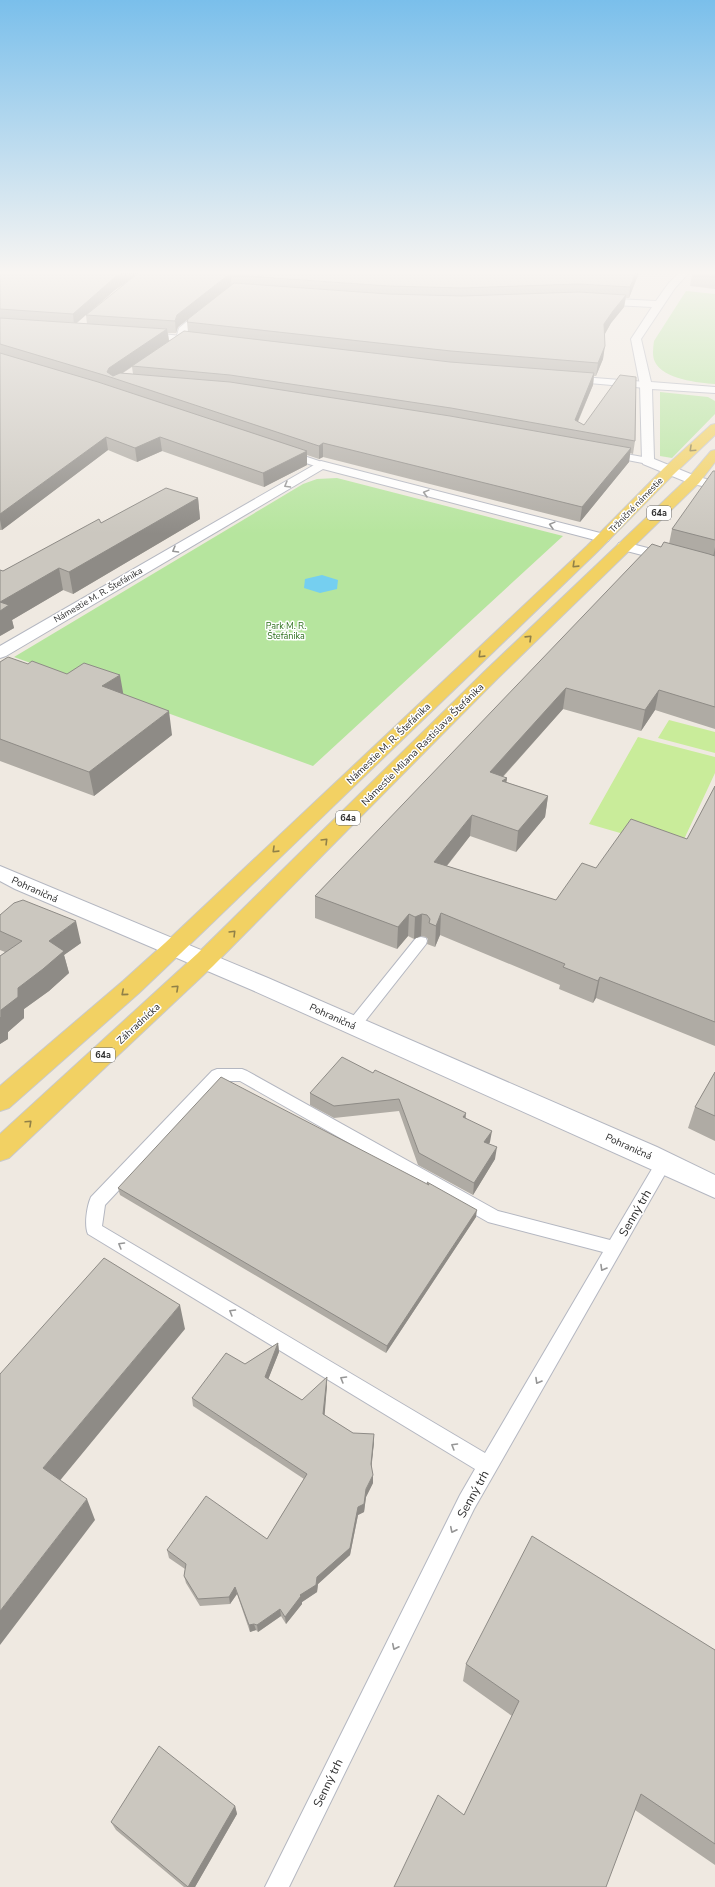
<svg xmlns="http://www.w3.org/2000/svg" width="715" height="1887" viewBox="0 0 715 1887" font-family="'Nunito Sans',sans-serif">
<rect width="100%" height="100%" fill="#efe9e1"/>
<!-- green -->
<path fill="#b6e59e" d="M 686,291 L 715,294 L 715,384 C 699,383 663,379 655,362 C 652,356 653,348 654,341 Z
M 660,392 L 708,397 L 715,401 L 715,414 L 672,458 L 660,456 Z
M 337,478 L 563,536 L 313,766 L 14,657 L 303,484 L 317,479 Z"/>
<!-- pitch -->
<path fill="#c9ec9a" d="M 669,720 L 715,732 L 715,753 L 658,738 Z
M 638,737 L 715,757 L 715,773 L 679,850 L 589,824 Z"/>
<!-- water -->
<path fill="#75cff0" d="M 322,575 L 338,580 L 337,589 L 320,593 L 304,588 L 305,579 Z"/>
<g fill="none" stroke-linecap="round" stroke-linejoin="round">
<!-- service casing -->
<g stroke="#b4b7c1" stroke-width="2">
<path id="service" d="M 421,937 L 426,938 L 427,941 L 426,944 L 359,1029 L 354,1030 L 349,1029 L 347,1025 L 349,1021 L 416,938 Z
M 217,1069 L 242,1069 L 247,1071 L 498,1211 L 610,1240 L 659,1157 L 664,1156 L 669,1157 L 672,1162 L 474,1509 L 289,1887 L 265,1887 L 460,1495 L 475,1469 L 88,1234 C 84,1225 87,1206 91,1197 L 212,1071 ZM 221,1081 L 240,1081 L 488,1222 L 603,1252 L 485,1453 L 102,1226 L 105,1205 Z"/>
</g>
<!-- pedestrian casing -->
<g stroke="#b4b7c1" stroke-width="2">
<path id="pedestrian" d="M 143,332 L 200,338 L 205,341 L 200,344 L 140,337 L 138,335 L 140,333 Z
M 569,376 L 646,382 L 651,385 L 646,388 L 566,381 L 564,379 Z
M 283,449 L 325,463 L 327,465 L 321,468 L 279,454 L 278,452 Z
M 605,450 L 648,458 L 654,461 L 648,464 L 601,455 L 600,453 L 601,451 Z"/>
</g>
<!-- minor casing -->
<g stroke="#b4b7c1" stroke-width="2">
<path id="minor" d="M 681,270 L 691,270 L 675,288 L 641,339 L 651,382 L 715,387 L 715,393 L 652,389 L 654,459 L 698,477 L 715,481 L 715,489 L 689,483 L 643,464 L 642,461 L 640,385 L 631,339 L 652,307 L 595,304 L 590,301 L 595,298 L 656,301 L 668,284 Z
M 211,304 L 215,305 L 216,307 L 215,309 L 188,331 L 185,341 L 177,341 L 176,339 L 179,328 L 207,305 Z
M 321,461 L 608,535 L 610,538 L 608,541 L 603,542 L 323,469 L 6,656 L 0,658 L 0,646 Z
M 624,542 L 715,565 L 715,574 L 619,549 L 617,546 L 619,543 Z
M 0,866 L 268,978 L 657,1147 L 715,1175 L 715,1198 L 252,990 L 15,889 L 0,881 Z"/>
</g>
<!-- primary casing -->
<g stroke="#c9c9c9" stroke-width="2">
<path id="primary" d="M 715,424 L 715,435 L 674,474 L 597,552 L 181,953 L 139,993 L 9,1108 L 0,1111 L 0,1086 L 123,981 L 165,943 L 587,546 L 664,468 L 711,425 Z
M 715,450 L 715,462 L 699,483 L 497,679 L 213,966 L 9,1158 L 0,1161 L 0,1134 L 197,954 L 485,671 L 689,477 L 711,451 Z"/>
</g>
<!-- service -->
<use href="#service" fill="#fff" fill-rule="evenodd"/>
<!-- pedestrian -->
<use href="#pedestrian" fill="#fff" fill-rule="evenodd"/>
<!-- minor -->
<use href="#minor" fill="#fff" fill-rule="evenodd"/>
<!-- primary -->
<use href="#primary" fill="#f2d163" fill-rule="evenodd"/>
</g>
<!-- wall -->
<path fill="#afaba4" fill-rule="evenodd" d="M 0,270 L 640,270 L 629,298 L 626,298 L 624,307 L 611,323 L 605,334 L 603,359 L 596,376 L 594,376 L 593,385 L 578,422 L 584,425 L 635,441 L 633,454 L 630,453 L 629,462 L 580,522 L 323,457 L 319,459 L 307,455 L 307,465 L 264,487 L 162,451 L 137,462 L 108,450 L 2,530 L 0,530 ZM 129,280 L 94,309 L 115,290 ZM 228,288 L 187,322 L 188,332 L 169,341 L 168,333 L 176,333 L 178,327 ZM 86,315 L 87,324 L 77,323 ZM 132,367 L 133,374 L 123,373 Z
M 715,270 L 715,289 L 690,286 L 692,275 Z
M 715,471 L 715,729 L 655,710 L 641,731 L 563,709 L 503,777 L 507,778 L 506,782 L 548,796 L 545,817 L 516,852 L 470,836 L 447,866 L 556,900 L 596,868 L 687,839 L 715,786 L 715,1046 L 596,998 L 593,1003 L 559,989 L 560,985 L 440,935 L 435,947 L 427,944 L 428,939 L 426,937 L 421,936 L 414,939 L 408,936 L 397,949 L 315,918 L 315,896 L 661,547 L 669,544 L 672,529 Z
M 198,498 L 200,519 L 73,594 L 63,590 L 12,620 L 14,628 L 0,636 L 3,571 L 101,523 Z
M 0,662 L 28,664 L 123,694 L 172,735 L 94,796 L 0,761 Z
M 0,915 L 81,943 L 64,955 L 69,973 L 49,991 L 24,1009 L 24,1018 L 8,1032 L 8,1039 L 0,1044 L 0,956 L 5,952 L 0,950 Z
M 715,1072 L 715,1141 L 688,1128 L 695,1107 Z
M 373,1073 L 466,1118 L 490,1142 L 489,1144 L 495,1159 L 473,1195 L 418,1165 L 399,1111 L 334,1118 L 310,1105 L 310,1093 Z
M 427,1182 L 476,1217 L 386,1353 L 120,1195 L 118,1188 L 427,1184 Z
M 278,1343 L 279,1352 L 268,1379 L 302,1400 L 327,1385 L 324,1415 L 353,1433 L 374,1442 L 371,1466 L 373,1483 L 366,1497 L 364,1512 L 358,1515 L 350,1555 L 318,1584 L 317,1592 L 302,1602 L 302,1604 L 286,1624 L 281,1616 L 258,1632 L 256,1630 L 250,1632 L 237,1594 L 230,1604 L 200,1606 L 186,1583 L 184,1576 L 185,1569 L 169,1558 L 167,1550 L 267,1539 L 304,1479 L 193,1406 L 192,1398 Z
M 715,1650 L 715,1865 L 635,1810 L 464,1815 L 512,1716 L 463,1681 L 466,1664 Z
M 235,1806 L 237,1814 L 195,1887 L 184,1887 L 116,1830 L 111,1822 Z"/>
<!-- shaded-wall -->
<path fill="#8e8b86" d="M 126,270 L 144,270 L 115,290 L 74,325 L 73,314 L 114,278 Z
M 637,270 L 640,270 L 629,298 L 630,287 Z
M 231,275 L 232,286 L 228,288 L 178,327 L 176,333 L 175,321 L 177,315 L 227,276 Z
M 626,295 L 624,307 L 611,323 L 603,337 L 604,324 L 613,311 Z
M 167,329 L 169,341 L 115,378 L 107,372 L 109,368 Z
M 605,346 L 603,359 L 596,376 L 598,363 Z
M 594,373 L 593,385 L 574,430 L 575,420 Z
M 106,437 L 108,450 L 2,530 L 0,520 L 0,514 Z
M 160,437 L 162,451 L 137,462 L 135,448 Z
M 323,443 L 323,457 L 319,459 L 319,446 Z
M 631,448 L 629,462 L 580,522 L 582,507 Z
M 307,451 L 307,465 L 264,487 L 263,473 Z
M 198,498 L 200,519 L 73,594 L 69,572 Z
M 715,547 L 715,557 L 712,563 Z
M 59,568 L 63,590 L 12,620 L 14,628 L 0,636 L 0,602 Z
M 120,675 L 124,698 L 102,686 Z
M 566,688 L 563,709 L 488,793 L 490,772 Z
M 659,690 L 655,710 L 641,731 L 645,710 Z
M 169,711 L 172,735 L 94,796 L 89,772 Z
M 507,778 L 504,799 L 502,781 Z
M 548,796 L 545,817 L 516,852 L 518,831 Z
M 472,815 L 470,836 L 433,883 L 434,862 Z
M 441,913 L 440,935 L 435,947 L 436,926 Z
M 409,914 L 408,936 L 397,949 L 398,927 Z
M 422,914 L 421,936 L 414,939 L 415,917 Z
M 76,921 L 81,943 L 64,955 L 69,973 L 49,991 L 24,1009 L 24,1018 L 8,1032 L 8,1039 L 0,1044 L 0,1018 L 1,1010 L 18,988 L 49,941 Z
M 600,977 L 596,998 L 593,1003 L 598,981 Z
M 466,1113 L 465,1125 L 463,1117 Z
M 492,1131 L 490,1142 L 483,1153 L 484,1142 Z
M 497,1147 L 495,1159 L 473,1195 L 474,1183 Z
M 477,1210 L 476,1217 L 386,1353 L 387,1346 Z
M 180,1305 L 185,1329 L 53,1489 L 43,1468 Z
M 278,1343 L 279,1352 L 266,1385 L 265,1377 Z
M 327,1377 L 327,1385 L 324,1423 L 323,1414 Z
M 374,1434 L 374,1442 L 371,1472 L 371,1464 Z
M 373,1475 L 373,1483 L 366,1497 L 364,1512 L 358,1515 L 350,1555 L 318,1584 L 317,1592 L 302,1602 L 302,1604 L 286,1624 L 285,1617 L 300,1595 L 317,1577 L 358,1507 Z
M 87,1499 L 95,1520 L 0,1645 L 0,1611 Z
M 235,1587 L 237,1594 L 230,1604 L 229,1597 Z
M 280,1609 L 281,1616 L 258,1632 L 257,1625 Z
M 254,1624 L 256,1630 L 250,1632 L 249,1625 Z
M 235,1806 L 237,1814 L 195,1887 L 188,1887 Z"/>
<!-- building -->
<path fill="#cbc7bf" stroke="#8e8b86" d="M 0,270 L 126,270 L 114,278 L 73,314 L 0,309 Z
M 142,270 L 637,270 L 630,287 L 579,284 L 462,288 L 388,286 L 231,275 L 227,276 L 177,315 L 175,321 L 86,315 Z
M 695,270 L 715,270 L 715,277 L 692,275 Z
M 234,283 L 388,294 L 462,296 L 579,292 L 626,295 L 613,311 L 604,324 L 605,346 L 598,363 L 451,351 L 187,322 L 188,319 Z
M 0,318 L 167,329 L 109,368 L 107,372 L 113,376 L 120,373 L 230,382 L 450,416 L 631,448 L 582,507 L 323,443 L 319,446 L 107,376 L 0,344 Z
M 184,331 L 450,362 L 594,373 L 575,420 L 584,425 L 620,375 L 636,377 L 635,441 L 451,408 L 230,375 L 132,366 Z
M 0,353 L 98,382 L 307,451 L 263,473 L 160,437 L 135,448 L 106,437 L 0,514 Z
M 713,471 L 715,471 L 715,540 L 672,529 Z
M 166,488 L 198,498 L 69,572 L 59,568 L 0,602 L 0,570 L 3,571 L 99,519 L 101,523 Z
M 664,542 L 709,554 L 715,556 L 715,707 L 659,690 L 645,710 L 566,688 L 490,772 L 507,778 L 502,781 L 548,796 L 518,831 L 472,815 L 434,862 L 556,900 L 582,863 L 596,868 L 631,819 L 687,839 L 715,786 L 715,1022 L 600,977 L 598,981 L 563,967 L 565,964 L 441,913 L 436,926 L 429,923 L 430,919 L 427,915 L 422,914 L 415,917 L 409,914 L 398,927 L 315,896 L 652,544 L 661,547 Z
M 0,602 L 9,605 L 0,611 Z
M 8,657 L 28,664 L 32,661 L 67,674 L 84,663 L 120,675 L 102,686 L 169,711 L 89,772 L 0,739 L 0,662 Z
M 23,900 L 76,921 L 49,941 L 64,951 L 43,969 L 18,988 L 18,997 L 1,1010 L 1,1017 L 0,1018 L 0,956 L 22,941 L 0,931 L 0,915 L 14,903 Z
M 342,1057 L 373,1073 L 375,1070 L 466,1113 L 463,1117 L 492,1131 L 484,1142 L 497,1147 L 474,1183 L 419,1153 L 399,1099 L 334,1106 L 310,1093 Z
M 715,1072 L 715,1116 L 695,1107 Z
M 221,1077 L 429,1185 L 427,1182 L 477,1210 L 387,1346 L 118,1188 Z
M 104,1258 L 180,1305 L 43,1468 L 87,1499 L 0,1611 L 0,1374 Z
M 278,1343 L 265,1377 L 302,1400 L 327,1377 L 323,1414 L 353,1433 L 374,1434 L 371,1464 L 373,1475 L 366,1489 L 364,1504 L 358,1507 L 350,1548 L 317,1577 L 316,1585 L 300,1595 L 301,1596 L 285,1617 L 280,1609 L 257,1625 L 254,1624 L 249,1625 L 235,1587 L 229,1597 L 198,1599 L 184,1576 L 186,1564 L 167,1550 L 206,1496 L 267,1539 L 307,1474 L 192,1398 L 226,1353 L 245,1364 Z
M 532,1536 L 715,1650 L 715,1844 L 641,1794 L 606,1887 L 394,1887 L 438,1795 L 464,1815 L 519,1701 L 466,1664 Z
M 159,1746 L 235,1806 L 188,1887 L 111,1822 Z"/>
<!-- one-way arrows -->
<defs><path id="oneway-chevron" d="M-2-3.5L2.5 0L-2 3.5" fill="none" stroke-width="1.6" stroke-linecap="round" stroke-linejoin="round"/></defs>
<g stroke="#908048">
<use href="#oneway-chevron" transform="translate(692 449) rotate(137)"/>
<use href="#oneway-chevron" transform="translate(575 565) rotate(136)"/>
<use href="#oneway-chevron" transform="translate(529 638) rotate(-44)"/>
<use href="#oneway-chevron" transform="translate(481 655) rotate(136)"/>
<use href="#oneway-chevron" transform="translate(325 841) rotate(-45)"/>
<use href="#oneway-chevron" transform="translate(275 850) rotate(136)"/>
<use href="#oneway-chevron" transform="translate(233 933) rotate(-45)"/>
<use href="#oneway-chevron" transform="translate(176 988) rotate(-43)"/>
<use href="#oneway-chevron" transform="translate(124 993) rotate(139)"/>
<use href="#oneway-chevron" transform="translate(29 1123) rotate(-43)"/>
</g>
<g stroke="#969696">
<use href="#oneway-chevron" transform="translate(287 485) rotate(150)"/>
<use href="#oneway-chevron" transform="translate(426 493) rotate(-165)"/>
<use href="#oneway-chevron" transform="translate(552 525) rotate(-165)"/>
<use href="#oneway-chevron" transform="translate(175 550) rotate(150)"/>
<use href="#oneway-chevron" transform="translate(121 1245) rotate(-149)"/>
<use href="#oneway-chevron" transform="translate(603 1268) rotate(120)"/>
<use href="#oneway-chevron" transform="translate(232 1312) rotate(-149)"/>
<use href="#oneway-chevron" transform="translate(343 1379) rotate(-149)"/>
<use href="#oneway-chevron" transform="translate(538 1381) rotate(120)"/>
<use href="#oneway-chevron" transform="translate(454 1446) rotate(-149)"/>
<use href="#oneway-chevron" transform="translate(453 1530) rotate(116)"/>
<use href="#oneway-chevron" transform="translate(395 1647) rotate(116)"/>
</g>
<!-- sky -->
<linearGradient id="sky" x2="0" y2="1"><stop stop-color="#7abfeb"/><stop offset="0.51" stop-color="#f8f5f2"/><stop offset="1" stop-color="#f8f5f2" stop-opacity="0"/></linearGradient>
<rect width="715" height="534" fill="url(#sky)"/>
<g text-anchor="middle" stroke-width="3" stroke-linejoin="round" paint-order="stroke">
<!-- far-street labels -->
<g font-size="9" fill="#2e2e2e" stroke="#fff">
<text transform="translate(636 505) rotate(-46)" y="3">Tržničné námestie</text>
<text transform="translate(98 595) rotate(-30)" y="3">Námestie M. R. Štefánika</text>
</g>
<!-- shield labels -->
<g fill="#fff" stroke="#6d6d6d" stroke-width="1">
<rect x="647" y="506" width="24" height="14" rx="3"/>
<rect x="336" y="811" width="24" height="14" rx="3"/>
<rect x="91" y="1048" width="24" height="14" rx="3"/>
</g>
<g font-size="9" font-weight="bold" fill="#2e2e2e">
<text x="659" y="516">64a</text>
<text x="348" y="821">64a</text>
<text x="103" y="1058">64a</text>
</g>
<!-- far-park labels -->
<g font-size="9" fill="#2c6e1b" stroke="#fff">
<text x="286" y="629">Park M. R.<tspan x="286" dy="10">Štefánika</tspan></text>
</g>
<!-- street labels -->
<g font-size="10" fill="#2e2e2e" stroke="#fff">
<text transform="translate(388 743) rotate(-44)" y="4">Námestie M. R. Štefánika</text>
<text transform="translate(422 744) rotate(-45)" y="4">Námestie Milana Rastislava Štefánika</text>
<text transform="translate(35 889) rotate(24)" y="4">Pohraničná</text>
<text transform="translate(333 1016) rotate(24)" y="4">Pohraničná</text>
<text transform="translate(138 1023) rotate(-43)" y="4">Záhradnícka</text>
<text transform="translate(629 1146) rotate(24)" y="4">Pohraničná</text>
</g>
<!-- near-street labels -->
<g font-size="12" fill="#2e2e2e" stroke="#fff">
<text transform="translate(635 1213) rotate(-60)" y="4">Senný trh</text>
<text transform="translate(473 1494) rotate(-61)" y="4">Senný trh</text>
<text transform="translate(328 1783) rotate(-64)" y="4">Senný trh</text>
</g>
</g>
</svg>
